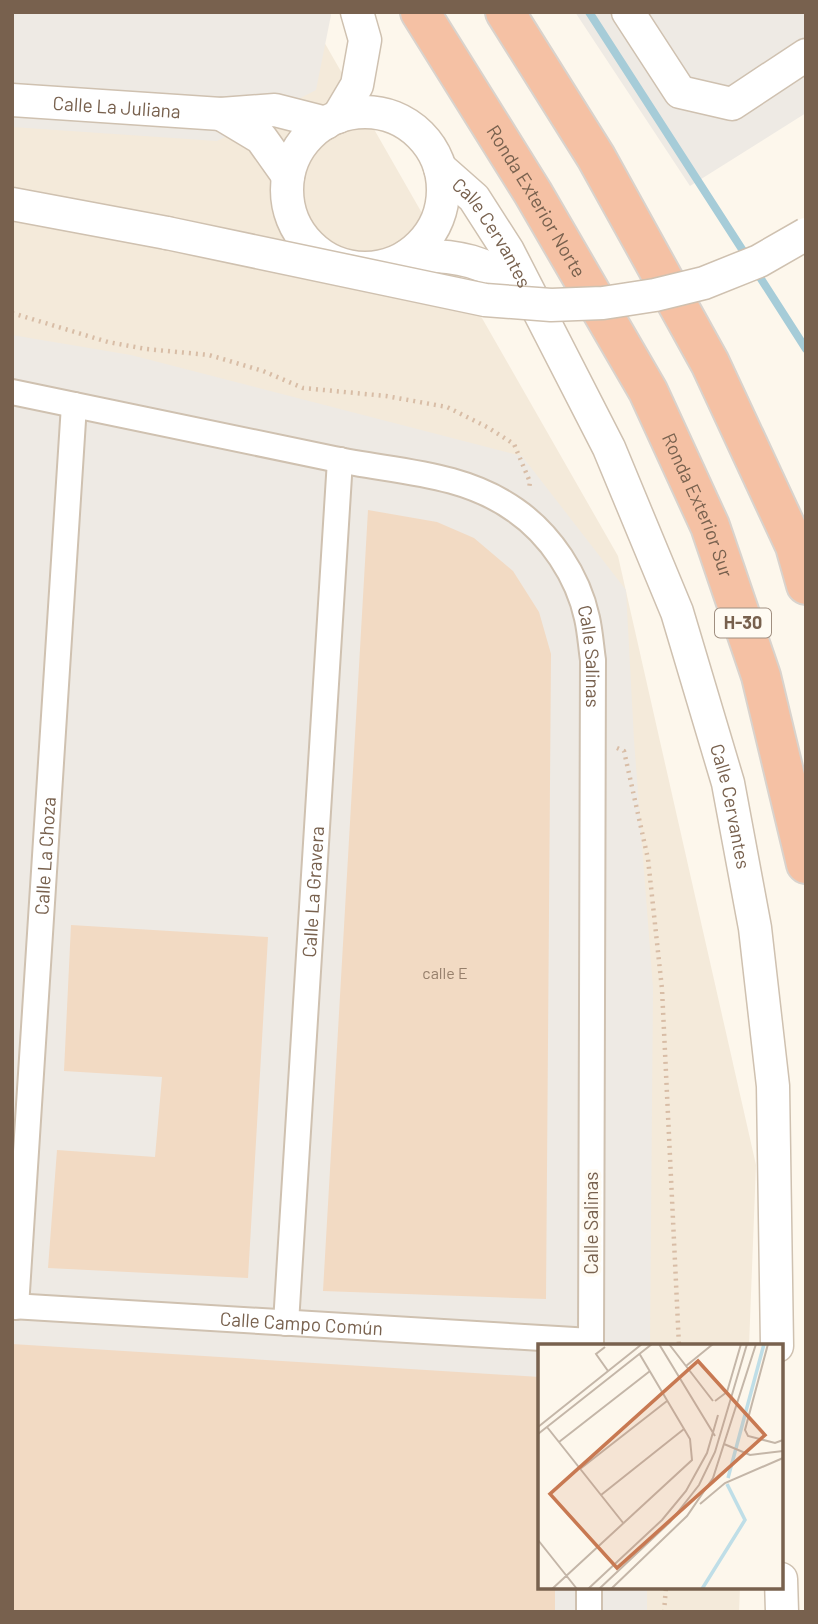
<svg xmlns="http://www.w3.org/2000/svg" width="818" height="1624" viewBox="0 0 818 1624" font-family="Barlow,sans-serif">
<rect width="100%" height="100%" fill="#fdf7ec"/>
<!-- residential -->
<path fill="#f4eada" d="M 12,12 L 307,12 L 618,556 L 756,1165 L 749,1346 L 540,1346 L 540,1587 L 740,1587 L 739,1612 L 12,1612 Z"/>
<!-- industrial -->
<path fill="#eeeae4" d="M 12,12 L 329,12 L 331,15 L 316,90 L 217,141 L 12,127 Z
M 575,12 L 806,12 L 806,113 L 690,186 Z
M 12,335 L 131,355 L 522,456 L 626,590 L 634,740 L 653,988 L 650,1346 L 540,1346 L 540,1587 L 647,1587 L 647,1612 L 12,1612 Z"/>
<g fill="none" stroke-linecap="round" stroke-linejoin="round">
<!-- stream -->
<path stroke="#a6ccd8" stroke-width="8" d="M 589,12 L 747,257
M 756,271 L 806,349"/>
</g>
<!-- building -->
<path fill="#f2dac3" d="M 368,510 L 437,522 L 474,538 L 513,571 L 539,612 L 551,654 L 546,1299 L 323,1291 Z
M 71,925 L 268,937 L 248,1278 L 48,1268 L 57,1150 L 155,1157 L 162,1077 L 64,1071 Z
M 12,1344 L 540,1377 L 540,1587 L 555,1587 L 555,1612 L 12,1612 Z"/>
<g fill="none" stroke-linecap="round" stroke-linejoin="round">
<!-- minor casing -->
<g stroke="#cfc1b0" stroke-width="28">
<g id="minor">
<path id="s1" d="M 12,392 C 119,414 226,436 334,459 C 395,472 462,472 515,510 C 550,534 578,576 587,618 C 590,631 591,646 593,660 L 591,1346"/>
<path id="s2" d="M 12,1306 L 591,1341"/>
<path id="s3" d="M 16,1307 L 74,405"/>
<path id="s4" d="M 286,1323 L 340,460"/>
<path d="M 589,1612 L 589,1587"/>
</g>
</g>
<!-- tertiary casing -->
<g stroke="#cfc1b0" stroke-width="35">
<g id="tertiary">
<path d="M 628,12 L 680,92 L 732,104 L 806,55"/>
<path id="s5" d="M 12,100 L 221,114 L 275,110 L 326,123"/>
<circle cx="365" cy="190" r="78"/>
<path d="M 221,114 L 261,138 L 288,176"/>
<path d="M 338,117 L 357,85 L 365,40 L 357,12"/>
<path id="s6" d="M 440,168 L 474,198 L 508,251 L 609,448 L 677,612 L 728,783 L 755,928 L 773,1086 L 777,1346"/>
<path d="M 12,204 L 167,233"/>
<path d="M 407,256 C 456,254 489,260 527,294"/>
<path d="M 781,1579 L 782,1612"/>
</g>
</g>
<!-- motorway casing -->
<g stroke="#d9d3cd" stroke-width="42">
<g id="motorway">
<path id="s7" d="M 420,12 L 533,193 L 648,391 L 710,526 L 761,676 L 806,864"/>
<path d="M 505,12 L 596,157 L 710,363 L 795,546 L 806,585"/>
</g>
</g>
<!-- path -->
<path stroke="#d8bda6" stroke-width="4.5" stroke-dasharray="2 5" stroke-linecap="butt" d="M 12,313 L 108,342 L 146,349 L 209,355 L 263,371 L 303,388 L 386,396 L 447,407 L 487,427 L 514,444 L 530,482 L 529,489
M 617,748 L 624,751 L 648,859 L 662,989 L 679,1346
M 664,1612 L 666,1587"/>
<!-- minor -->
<use href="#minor" stroke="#fff" stroke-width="24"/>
<!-- tertiary -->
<use href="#tertiary" stroke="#fff" stroke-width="32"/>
<!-- motorway -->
<use href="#motorway" stroke="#f5c1a4" stroke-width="38"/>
<!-- tertiary-bridge casing -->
<g stroke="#cfc1b0" stroke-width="35" stroke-linecap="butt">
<path id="tertiary-bridge" d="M 167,233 L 485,300 L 551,305 L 603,303 L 655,295 L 704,283 L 759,261 L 806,234"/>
</g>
<!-- tertiary-bridge -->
<use href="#tertiary-bridge" stroke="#fff" stroke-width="32"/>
</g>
<g text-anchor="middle" stroke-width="7" stroke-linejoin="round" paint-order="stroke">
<!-- number labels -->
<g font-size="16" fill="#967f6b">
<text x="445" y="979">calle E</text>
</g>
<!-- shield labels -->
<rect fill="#fffbf3" stroke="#a08f80" stroke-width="2" x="715" y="608.5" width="56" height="29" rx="5"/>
<g font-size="18" font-weight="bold" fill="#78614e">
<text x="743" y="629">H-30</text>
</g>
<!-- street labels -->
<g font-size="19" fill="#78614e" stroke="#fffbf3">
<text dy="7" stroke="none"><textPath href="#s5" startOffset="105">Calle La Juliana</textPath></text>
<text dy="7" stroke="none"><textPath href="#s7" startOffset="222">Ronda Exterior Norte</textPath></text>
<text dy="7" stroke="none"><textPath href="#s6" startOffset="84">Calle Cervantes</textPath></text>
<text dy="7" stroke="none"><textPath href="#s7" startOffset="567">Ronda Exterior Sur</textPath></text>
<text dy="7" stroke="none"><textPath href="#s1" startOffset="690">Calle Salinas</textPath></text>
<text dy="7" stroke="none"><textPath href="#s6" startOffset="709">Calle Cervantes</textPath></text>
<text dy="7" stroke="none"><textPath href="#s3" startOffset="452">Calle La Choza</textPath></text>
<text dy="7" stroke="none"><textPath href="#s4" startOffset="432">Calle La Gravera</textPath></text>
<text transform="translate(591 1223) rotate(-90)" y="7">Calle Salinas</text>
<text dy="7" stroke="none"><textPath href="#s2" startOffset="290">Calle Campo Común</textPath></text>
</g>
</g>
<!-- overview -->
<g transform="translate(538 1344)">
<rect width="245" height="245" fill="#fdf7ec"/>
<path fill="none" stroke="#bfdee7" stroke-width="3.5" d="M 190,134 L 226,0M 164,245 L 207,176 L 189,140"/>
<path fill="none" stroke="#c4b6a8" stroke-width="2" d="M 121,0 L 177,92M 131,0 L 175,57M 230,0 L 207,86 L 210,92 L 237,99 L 245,96M 67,3 L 58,10 L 70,27M 148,22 L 175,0M 177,57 L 189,48 L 203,0M 0,83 L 104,0M 9,83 L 86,180M 0,90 L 114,0M 21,98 L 112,27M 186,100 L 212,111 L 245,107M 42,125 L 129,57M 63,151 L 146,85M 162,160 L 187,139 L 245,114M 0,196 L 39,245M 14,245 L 154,116 L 152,95 L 101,9M 50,245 L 124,176 L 148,147 L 169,109 L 180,71M 61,245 L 132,178 L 161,141 L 177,108 L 209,0M 73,245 L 149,172 L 175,134 L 218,0"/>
<path fill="#c87952" fill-opacity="0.15" stroke="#c87952" stroke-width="3.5" d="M 160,17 L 227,91 L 79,224 L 12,150 Z"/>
<rect width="245" height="245" fill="none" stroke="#78614e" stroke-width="3.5"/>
</g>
<!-- border -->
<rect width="818" height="1624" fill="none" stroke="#78614e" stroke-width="28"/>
</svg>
